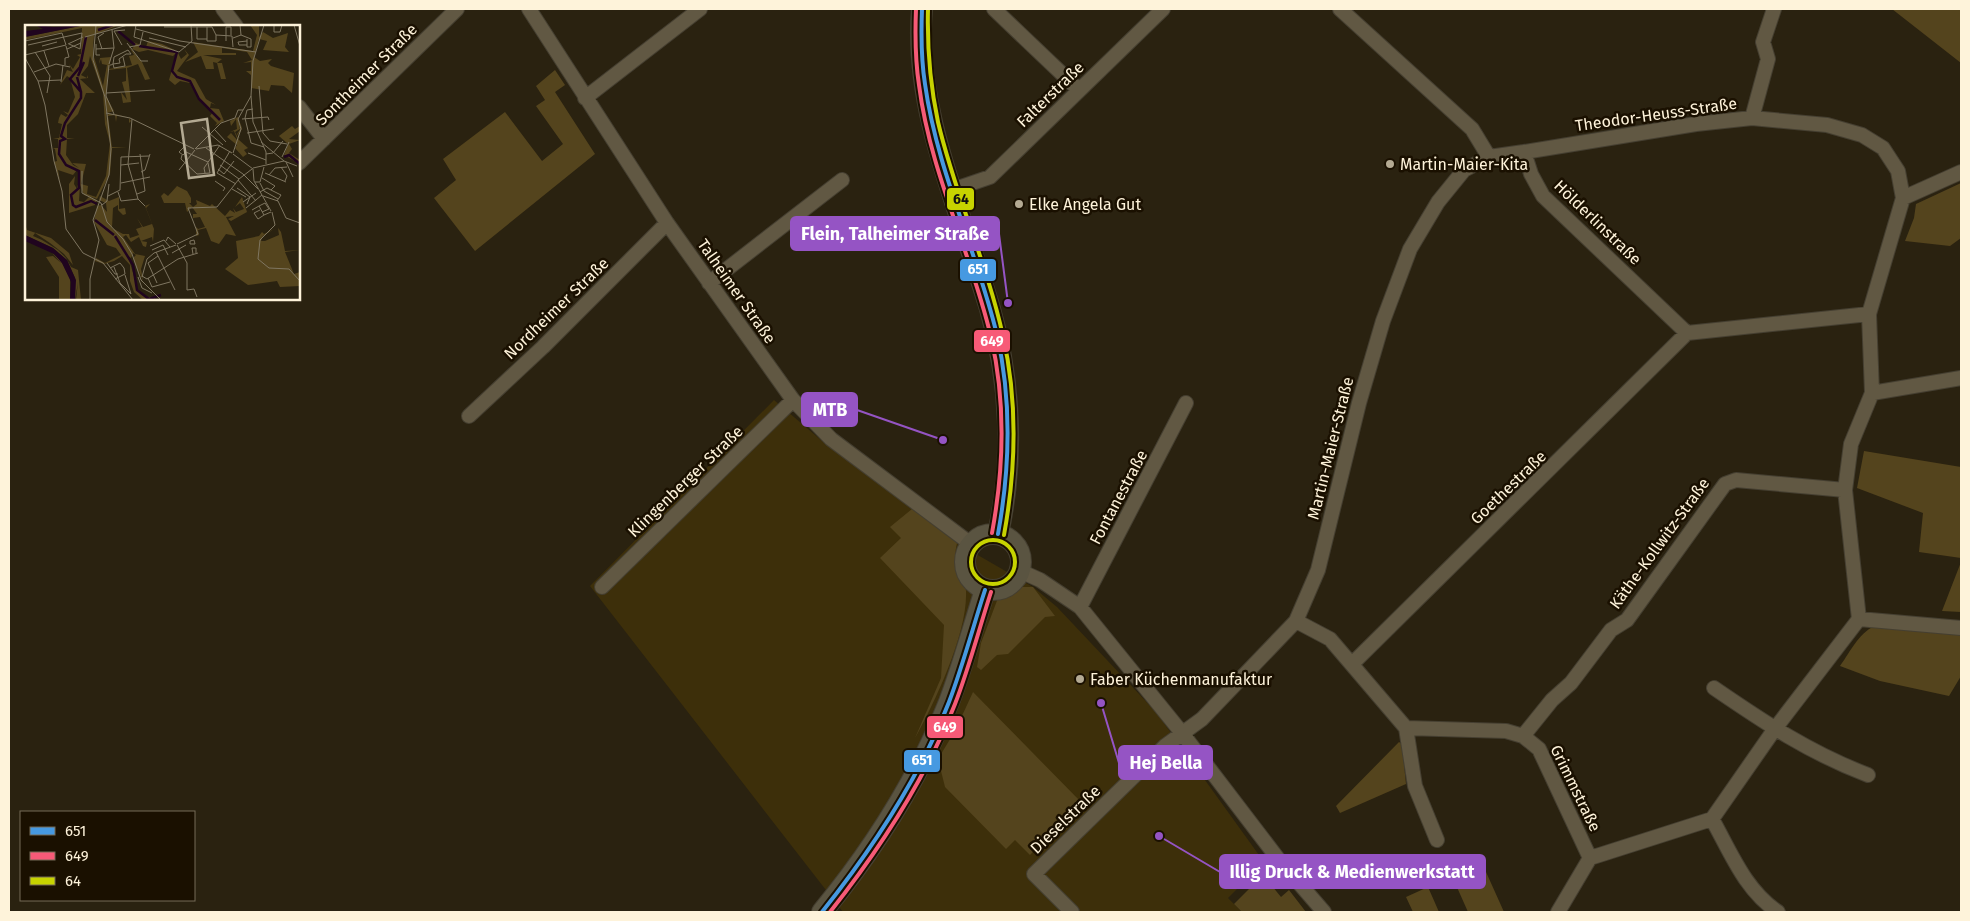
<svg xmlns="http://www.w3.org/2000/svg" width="1970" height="921" viewBox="0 0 1970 921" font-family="'Fira Sans',sans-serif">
<rect width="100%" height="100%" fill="#2a2210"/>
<!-- built -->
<path fill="#3d2f0a" d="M 774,400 L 828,446 L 957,543 L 1033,587 L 1057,607 L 1156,712 L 1264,862 L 1228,898 L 1242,912 L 843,912 L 590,586 Z"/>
<!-- green -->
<path fill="#54441d" d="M 1892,9 L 1961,9 L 1961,63 Z
M 555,70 L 565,85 L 555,92 L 595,154 L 475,251 L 434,198 L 456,180 L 443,159 L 505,112 L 542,161 L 563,144 L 536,106 L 545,100 L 536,86 Z
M 1961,183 L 1961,238 L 1950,246 L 1905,241 L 1914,218 L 1916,204 Z
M 1864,451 L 1961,467 L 1961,558 L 1919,552 L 1923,513 L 1857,488 Z
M 912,509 L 957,543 C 951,568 965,570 966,591 C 968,632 935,702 915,738 L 941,678 L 944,625 L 880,558 L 901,538 L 890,527 Z
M 1961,562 L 1961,612 L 1942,611 Z
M 1017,587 L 1033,587 L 1055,616 L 1045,617 L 1008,654 L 997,655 L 981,670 L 977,667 L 981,643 L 998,598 Z
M 1878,625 L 1961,633 L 1961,676 L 1949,696 L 1880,681 L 1840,666 C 1851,651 1860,630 1878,625 Z
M 973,692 L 1081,802 L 1030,855 L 1015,840 L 1006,849 L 945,787 L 938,759 L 955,731 Z
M 1399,742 L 1402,744 L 1406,784 L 1340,813 L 1336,806 Z
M 1482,863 L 1504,912 L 1468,912 L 1452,876 Z
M 1263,875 L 1281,897 L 1289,890 L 1306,912 L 1242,912 L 1234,904 Z
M 1428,887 L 1439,912 L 1413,912 L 1406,897 Z"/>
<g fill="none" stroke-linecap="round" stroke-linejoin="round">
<!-- minor casing -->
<g stroke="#453f31" stroke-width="16">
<path id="minor" d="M 223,9 L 236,26
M 529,9 L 667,223 L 793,400 L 831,439 L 971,544
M 994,9 L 1079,90
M 1340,9 L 1472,129 L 1489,157 L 1524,152 L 1531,174 L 1543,196 L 1687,333 L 1869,314
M 585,98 L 700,9
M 299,107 L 324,139
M 1752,118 L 1768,59 L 1763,42 L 1774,9
M 1524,152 L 1696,124 L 1752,118 L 1827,125 L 1862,135 L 1883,148 L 1898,171 L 1903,198 L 1869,314 L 1872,393 L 1851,444 L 1845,490 L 1859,619 L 1774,730 L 1712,819 L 1590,858 L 1558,912
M 299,163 L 457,9
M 952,190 L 990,177 L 1163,9
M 1903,198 L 1961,172
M 709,283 L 842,180
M 1872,393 L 1961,378
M 469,416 L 543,347 L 667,223
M 1020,571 L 1040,580 L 1080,607 L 1182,733 L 1279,860 L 1324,912
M 602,587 L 793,400
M 1080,607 L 1186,403
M 1859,619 L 1961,628
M 1296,621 L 1330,639 L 1406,728 L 1415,786 L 1437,840
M 1352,664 L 1687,333
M 1714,688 C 1765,723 1810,753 1868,775
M 1406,728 L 1506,731 L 1523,736 L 1539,749 L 1590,858
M 1523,736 L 1552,700 L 1571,683 L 1611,630 L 1627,620 L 1725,484 L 1736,480 L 1845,490
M 1712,819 C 1731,853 1745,890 1778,912
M 1072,912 L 1034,874 L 1165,746 L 1202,719 L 1296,621 L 1318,570 L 1359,403 L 1383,321 L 1410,249 L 1438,202 L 1464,170 L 1489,157"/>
</g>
<!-- secondary casing -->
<g stroke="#453f31" stroke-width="22">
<path id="secondary" d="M 922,9 C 913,110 962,214 990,309 C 1011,382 1014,460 998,534
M965 562a28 28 0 1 1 56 0a28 28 0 1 1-56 0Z
M 822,912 C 873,850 919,777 949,702 C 963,665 973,627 985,590"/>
</g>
<!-- minor -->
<use href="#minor" stroke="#615843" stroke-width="14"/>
<!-- secondary -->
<use href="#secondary" stroke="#5a5441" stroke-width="20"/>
<!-- bus-1 casing -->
<g stroke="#1a1000" stroke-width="8">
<path id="bus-1" d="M 922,9 C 921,34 921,59 925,84 C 937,171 977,251 997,335 C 1012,401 1010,468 998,534
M 822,912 C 873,848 919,779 949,702 C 963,665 973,627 985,590"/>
</g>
<!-- bus-2 casing -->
<g stroke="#1a1000" stroke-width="8">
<path id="bus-2" d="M 916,9 C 915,34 915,59 919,85 C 930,172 971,252 991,337 C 1006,402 1004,468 992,533
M 830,912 C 880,849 925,780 955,704 C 969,668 979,629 991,592"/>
</g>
<!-- bus-3 casing -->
<g stroke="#1a1000" stroke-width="8">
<path id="bus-3" d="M 928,9 C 927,48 930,84 938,122 C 955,195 987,263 1003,336 C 1018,402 1016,469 1004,535
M971 562a22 22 0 1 1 44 0a22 22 0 1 1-44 0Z"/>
</g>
<!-- bus-1 -->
<use href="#bus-1" stroke="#4699e1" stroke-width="4"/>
<!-- bus-2 -->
<use href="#bus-2" stroke="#f75a77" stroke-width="4"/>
<!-- bus-3 -->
<use href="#bus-3" stroke="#c7d300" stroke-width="4"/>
</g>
<!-- markers -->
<g fill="#b4aa93" stroke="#1a1000" stroke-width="2">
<circle cx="1390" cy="164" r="5"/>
<circle cx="1019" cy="204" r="5"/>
<circle cx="1080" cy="679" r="5"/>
</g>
<g text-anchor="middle" stroke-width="5" stroke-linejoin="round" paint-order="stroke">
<!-- street labels -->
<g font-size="16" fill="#fef3da" stroke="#1a1000">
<text transform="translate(366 74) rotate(-45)" y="6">Sontheimer Straße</text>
<text transform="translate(1050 94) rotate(-44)" y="6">Falterstraße</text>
<text transform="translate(1656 114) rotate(-8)" y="6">Theodor-Heuss-Straße</text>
<text transform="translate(1598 222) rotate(44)" y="6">Hölderlinstraße</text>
<text transform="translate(737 291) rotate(55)" y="6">Talheimer Straße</text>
<text transform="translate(556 308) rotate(-44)" y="6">Nordheimer Straße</text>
<text transform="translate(1330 448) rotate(-76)" y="6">Martin-Maier-Straße</text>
<text transform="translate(685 481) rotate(-44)" y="6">Klingenberger Straße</text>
<text transform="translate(1508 487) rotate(-44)" y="6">Goethestraße</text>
<text transform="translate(1118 497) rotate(-62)" y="6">Fontanestraße</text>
<text transform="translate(1659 543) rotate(-54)" y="6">Käthe-Kollwitz-Straße</text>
<text transform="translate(1576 788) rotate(64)" y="6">Grimmstraße</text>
<text transform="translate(1065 819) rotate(-44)" y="6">Dieselstraße</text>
</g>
<!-- poi labels -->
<g font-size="16" fill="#fef3da" stroke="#1a1000" text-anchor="start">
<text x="1400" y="170">Martin-Maier-Kita</text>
<text x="1029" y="210">Elke Angela Gut</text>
<text x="1090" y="685">Faber Küchenmanufaktur</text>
</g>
</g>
<!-- overview -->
<g transform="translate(25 25)">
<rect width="275" height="275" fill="#2a2210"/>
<path d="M 60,0 L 94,0 L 69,10 L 70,32 L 68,11 L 68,38 L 69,32 L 78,61 L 82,40 L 77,39 L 76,34 L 74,39 L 75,33 L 86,32 L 84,44 L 107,40 L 104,31 L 109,30 L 104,22 L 117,37 L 125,54 L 120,55 L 113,39 L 102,43 L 106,77 L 98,78 L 96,67 L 102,75 L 97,57 L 101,56 L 101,43 L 83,45 L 81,71 L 89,86 L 82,88 L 80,75 L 82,97 L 82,90 L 84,89 L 89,89 L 94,90 L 104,93 L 106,96 L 104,98 L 104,93 L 92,90 L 91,97 L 90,90 L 83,91 L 87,122 L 102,122 L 87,123 L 85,149 L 72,174 L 59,170 L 55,160 L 54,176 L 59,177 L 64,172 L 72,175 L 70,180 L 44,188 L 44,159 L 50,151 L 49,159 L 52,164 L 55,151 L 52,145 L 48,150 L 33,145 L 35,156 L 29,137 L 32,136 L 30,124 L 28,123 L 33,123 L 33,114 L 28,113 L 34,113 L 37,99 L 33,98 L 34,93 L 36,89 L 41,92 L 43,90 L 38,86 L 43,88 L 50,72 L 45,53 L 42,51 L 35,60 L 42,45 L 48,47 L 44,39 L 48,44 L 55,32 L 52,30 L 56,29 L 57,3 L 0,15 L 0,12 ZM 65,31 L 78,68 L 80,99 L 85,118 L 81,151 L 71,172 L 62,169 L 63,161 L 56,159 L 61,139 L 47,138 L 54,143 L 48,140 L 41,130 L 42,114 L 50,113 L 42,113 L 42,100 L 53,89 L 61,68 L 70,68 L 55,54 L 63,53 L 63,50 L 62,53 L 56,50 L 63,41 ZM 225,0 L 234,0 L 234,12 L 238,7 L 248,13 L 263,8 L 260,22 L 264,27 L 238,25 L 242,16 L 234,14 L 229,32 L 235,36 L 247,34 L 243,38 L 246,41 L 269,48 L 267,68 L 259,61 L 246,60 L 244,66 L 226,63 L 226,50 L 221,46 L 226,46 L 226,37 L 218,38 L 227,35 L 222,27 L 197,23 L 197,28 L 211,28 L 211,30 L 178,30 L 197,34 L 192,38 L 197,38 L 201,54 L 196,54 L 192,38 L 188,37 L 189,44 L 181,44 L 176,31 L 160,37 L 173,27 L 168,17 L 228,26 L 232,10 ZM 103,15 L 121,22 L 123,16 L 137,19 L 152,26 L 156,34 L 162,29 L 159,24 L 164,30 L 152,46 L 170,54 L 181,74 L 191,80 L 186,78 L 185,83 L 194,84 L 199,96 L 190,101 L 192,98 L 185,91 L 188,87 L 174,75 L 165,58 L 155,56 L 150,60 L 144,55 L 152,27 L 148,31 L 123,25 L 114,27 L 107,24 L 110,20 ZM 213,92 L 217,103 L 216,106 L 213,109 L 215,114 L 212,109 L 216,103 L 213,94 L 215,104 L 210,107 L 214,115 L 223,123 L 219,125 L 222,129 L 218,132 L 210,123 L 212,120 L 202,112 L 206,108 L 213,116 L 209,106 L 205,107 L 212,104 L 211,94 L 206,101 L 205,96 ZM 267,101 L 270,104 L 275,101 L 275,106 L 264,114 L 275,115 L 264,119 L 267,124 L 264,128 L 275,135 L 275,139 L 259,130 L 263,119 L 254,111 ZM 152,161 L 162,166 L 166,173 L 166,178 L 164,178 L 168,182 L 172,179 L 171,175 L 185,181 L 187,179 L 200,191 L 205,185 L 210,188 L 208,183 L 211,187 L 219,184 L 215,178 L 210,182 L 217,172 L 222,187 L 206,196 L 203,194 L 209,191 L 201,192 L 211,211 L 201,209 L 194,219 L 186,216 L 181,203 L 173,205 L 174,210 L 171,211 L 171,202 L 173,204 L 180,202 L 175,192 L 168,193 L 168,189 L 172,189 L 167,182 L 162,187 L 160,178 L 139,178 L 136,171 L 139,168 L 143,171 ZM 75,171 L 84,176 L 94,172 L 94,184 L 100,183 L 101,189 L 98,190 L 93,185 L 93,180 L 88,183 L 87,203 L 98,209 L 104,209 L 105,213 L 114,210 L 111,204 L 117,202 L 112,193 L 118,202 L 127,199 L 120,181 L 125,179 L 121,183 L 129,204 L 128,217 L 127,212 L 116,216 L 122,217 L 121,222 L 118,221 L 114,212 L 106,217 L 101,210 L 98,212 L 110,229 L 120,231 L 116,244 L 118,256 L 113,243 L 118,260 L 108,233 L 111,230 L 108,228 L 106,233 L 103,231 L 113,265 L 122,272 L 131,272 L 128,275 L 118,275 L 109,267 L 105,256 L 105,240 L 97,231 L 89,236 L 79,239 L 70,236 L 64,254 L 71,233 L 80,238 L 96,230 L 91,223 L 82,220 L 69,197 L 72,181 L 76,180 L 82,187 L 81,178 L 74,175 ZM 1,202 L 2,205 L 26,213 L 44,228 L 48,240 L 39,229 L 25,218 L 10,208 L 8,211 L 17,215 L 33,225 L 41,233 L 46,242 L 53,245 L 56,275 L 51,275 L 53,257 L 50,275 L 50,253 L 42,235 L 28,223 L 0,210 ZM 253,203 L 256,207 L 260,226 L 275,225 L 260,227 L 269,249 L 275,247 L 275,261 L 255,262 L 252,256 L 223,260 L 200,244 L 213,233 L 211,216 L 234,211 L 237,207 L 239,209 L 249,204 L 238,211 L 236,216 L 240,216 L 254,210 ZM 27,228 L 33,233 L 37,238 L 45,253 L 45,275 L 34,275 L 34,252 L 21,232 L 28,231 L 36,238 Z" fill="#54441d" fill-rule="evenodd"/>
<path d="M 10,0 L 29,2 L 60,0 L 0,12 L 0,6 L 18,4 ZM 0,210 L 28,223 L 42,235 L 51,255 L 50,275 L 45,275 L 46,257 L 37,238 L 29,229 L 0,216 Z" fill="#20041f"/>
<path fill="none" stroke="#20041f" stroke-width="2.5" d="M 73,5 L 88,0M 93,6 L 110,20M 61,12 L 55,42 L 45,54 L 56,67 L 56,73 L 40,98 L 36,111 L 40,114 L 35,116 L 34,129 L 41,140 L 54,146 L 54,163 L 46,170 L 48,180 L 51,182 L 66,176 L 72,179M 114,21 L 152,27 L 147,46 L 152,52 L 165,56 L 174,74 L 195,95M 53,51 L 59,37M 52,52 L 56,67M 259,132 L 264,130 L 275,139M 70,195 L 89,210M 90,211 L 108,240 L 112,265 L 124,274 L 136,270"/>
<path fill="none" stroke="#7f7661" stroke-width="1" d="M 111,0 L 109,12 L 154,27 L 167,16M 166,0 L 167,16M 249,0 L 249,7 L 255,7 L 257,0M 269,0 L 275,21M 139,2 L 187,2M 172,2 L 172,14 L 182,14M 182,2 L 182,16 L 191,16 L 191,10M 187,2 L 191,10 L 207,11 L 208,22M 111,4 L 155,16 L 231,27M 87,5 L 89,23M 216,10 L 226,14 L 226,22 L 222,22 L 222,14M 60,12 L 103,0M 124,13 L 161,22M 208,13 L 216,10 L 215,0M 0,16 L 37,8 L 41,20M 201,16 L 201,2 L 206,2 L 206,10M 102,18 L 116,36 L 123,36M 43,19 L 58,12M 71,19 L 71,30 L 75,30M 3,20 L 57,8 L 55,24 L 44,19M 97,20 L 89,6 L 100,5M 222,20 L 214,20 L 213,17 L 222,16M 17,21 L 32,17M 104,22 L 115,20 L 118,7M 42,24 L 56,18M 71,24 L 89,23M 77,24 L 73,12 L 79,8M 19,26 L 24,41M 10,27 L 25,51 L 22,68M 0,30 L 41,20M 0,33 L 13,56 L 20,80 L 29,136 L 37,166 L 41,204 L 58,228 L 78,238 L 108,275M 84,39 L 89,23M 40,40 L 40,33 L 44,32 L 41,21M 84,40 L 81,71 L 89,89M 85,40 L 86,40 L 88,39 L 95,38 L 94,34 L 101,29 L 106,29 L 103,25 L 89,32 L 88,39 L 89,43 L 100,41 L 98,32M 9,47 L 31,39 L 45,42M 13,56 L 36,55M 36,57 L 38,40M 234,61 L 238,108 L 245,116 L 262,119M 81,68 L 130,65M 226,71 L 228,97 L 241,127 L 241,139M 228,84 L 222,85 L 220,93 L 226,118 L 239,122M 81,88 L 105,93 L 169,124M 107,94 L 103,139 L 113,174 L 120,181M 217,94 L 243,92 L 244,95M 177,102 L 198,120M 190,105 L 201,117M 222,108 L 249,104M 236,117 L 259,136M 160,121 L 154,127 L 158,130 L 161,127 L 183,137M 181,123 L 218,149 L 233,164M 170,124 L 196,98 L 210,93 L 213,85 L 218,85M 171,124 L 193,120 L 207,128M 205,126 L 192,148 L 211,159M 208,128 L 216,104 L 213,94 L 226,71 L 228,36 L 239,0M 223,128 L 241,135M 208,129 L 228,144M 241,129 L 248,128 L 258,116M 157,130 L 156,134 L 172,149 L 185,148 L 183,138M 257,132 L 264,117M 261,137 L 268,152M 96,140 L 114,138M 195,140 L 214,154M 256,142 L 262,151 L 260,156M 228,143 L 259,136 L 272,141M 193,144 L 199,149 L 209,136M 228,144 L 229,156 L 246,186M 154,145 L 170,125M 57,146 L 57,168 L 76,178 L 82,197 L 98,214 L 107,229 L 116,255 L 136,275M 116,147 L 120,145 L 125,129M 180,148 L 179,143 L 195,120M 240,148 L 261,157M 244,150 L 250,143 L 262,142M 237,153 L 250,161 L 246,165M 213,155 L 231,176M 190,156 L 200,163 L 198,166M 230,157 L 235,157 L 239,142M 96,158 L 125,152M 235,158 L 239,166 L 253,174M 212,163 L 225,172 L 222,179M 207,164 L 221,172M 93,167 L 96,176 L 113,174M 235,167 L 242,163 L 256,170 L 252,176M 112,169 L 120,166 L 115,129M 83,171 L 95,165 L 96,132 L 124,131M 238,171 L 253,176 L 261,193 L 275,198M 218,177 L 231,168M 77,180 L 82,176 L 84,159M 234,181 L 240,178 L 244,184 L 237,187M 221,183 L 237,170M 227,185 L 234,181 L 239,190 L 246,187M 235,185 L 229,188 L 233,194 L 239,190M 247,187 L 250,200 L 235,215 L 233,234 L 244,243 L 264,244 L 275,256M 169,215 L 170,219 L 165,219 L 165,216 ZM 141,216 L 143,212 L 151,219M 152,219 L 173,209 L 163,183 L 192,182 L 214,154 L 227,144M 152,220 L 162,238 L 162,265M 125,221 L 139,215 L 145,222M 127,225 L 138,220 L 143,230M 131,227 L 150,265M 147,228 L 161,220M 168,229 L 167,223 L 171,223 L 171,228M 82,238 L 90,249 L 93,249M 89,242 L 95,258 L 106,269M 85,243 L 95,238 L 99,243 L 100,249 L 90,254M 100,250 L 106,269M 117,251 L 122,254 L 153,234 L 173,228M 113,252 L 117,263 L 127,268M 117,252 L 122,234 L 129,228 L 151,220M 123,253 L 127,262 L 145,257M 132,258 L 123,238 L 133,231M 162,265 L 169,264 L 172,272M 65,275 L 65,254 L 74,215 L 68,195 L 84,150 L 86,124 L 80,72 L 68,35 L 71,0M 178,275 L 204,275"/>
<path fill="#b4aa93" fill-opacity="0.15" stroke="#b4aa93" stroke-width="2.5" d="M 182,94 L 189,150 L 164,153 L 156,98 Z"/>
<rect width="275" height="275" fill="none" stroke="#fef3da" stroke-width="2.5"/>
</g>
<!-- callouts -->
<path fill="none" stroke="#9554c4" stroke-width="2" d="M1008 303L999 234M943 440L857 410M1101 703L1119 763M1159 836L1220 872"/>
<g fill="#9554c4" stroke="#1a1000" stroke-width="2">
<circle cx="1008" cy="303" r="5"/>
<circle cx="943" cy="440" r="5"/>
<circle cx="1101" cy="703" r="5"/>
<circle cx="1159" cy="836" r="5"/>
</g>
<g fill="#9554c4" stroke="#9554c4" stroke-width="2">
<rect x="791" y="217" width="208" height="33" rx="5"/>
<rect x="802" y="393" width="55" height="33" rx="5"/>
<rect x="1119" y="746" width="93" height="33" rx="5"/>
<rect x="1220" y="855" width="265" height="33" rx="5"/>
</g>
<g font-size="18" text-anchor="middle" font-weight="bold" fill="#fff">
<text x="895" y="240">Flein, Talheimer Straße</text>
<text x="830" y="416">MTB</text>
<text x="1166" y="769">Hej Bella</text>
<text x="1352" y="878">Illig Druck &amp; Medienwerkstatt</text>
</g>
<g stroke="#1a1000" stroke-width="2">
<rect x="946" y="187" width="29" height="24" rx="5" fill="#c7d300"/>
<rect x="959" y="258" width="38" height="24" rx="5" fill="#4699e1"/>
<rect x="973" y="329" width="38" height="24" rx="5" fill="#f75a77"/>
<rect x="926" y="715" width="38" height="24" rx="5" fill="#f75a77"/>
<rect x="903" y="749" width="38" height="24" rx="5" fill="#4699e1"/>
</g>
<g font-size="14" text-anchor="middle" font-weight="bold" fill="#fff">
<text x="978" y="274">651</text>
<text x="992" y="346">649</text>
<text x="945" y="732">649</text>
<text x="922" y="765">651</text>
</g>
<g font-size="14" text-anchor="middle" font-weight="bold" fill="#111">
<text x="961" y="204">64</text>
</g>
<!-- border -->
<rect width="1970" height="921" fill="none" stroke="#fef3da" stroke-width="20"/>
<!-- legend -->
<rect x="20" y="811" width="175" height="90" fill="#1a1000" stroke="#756b57"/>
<rect x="30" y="827" width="25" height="8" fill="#4699e1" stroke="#756b57"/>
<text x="65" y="836" font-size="15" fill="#fef3da">651</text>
<rect x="30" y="852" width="25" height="8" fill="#f75a77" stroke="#756b57"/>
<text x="65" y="861" font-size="15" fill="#fef3da">649</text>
<rect x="30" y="877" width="25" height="8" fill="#c7d300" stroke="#756b57"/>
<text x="65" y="886" font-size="15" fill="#fef3da">64</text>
</svg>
